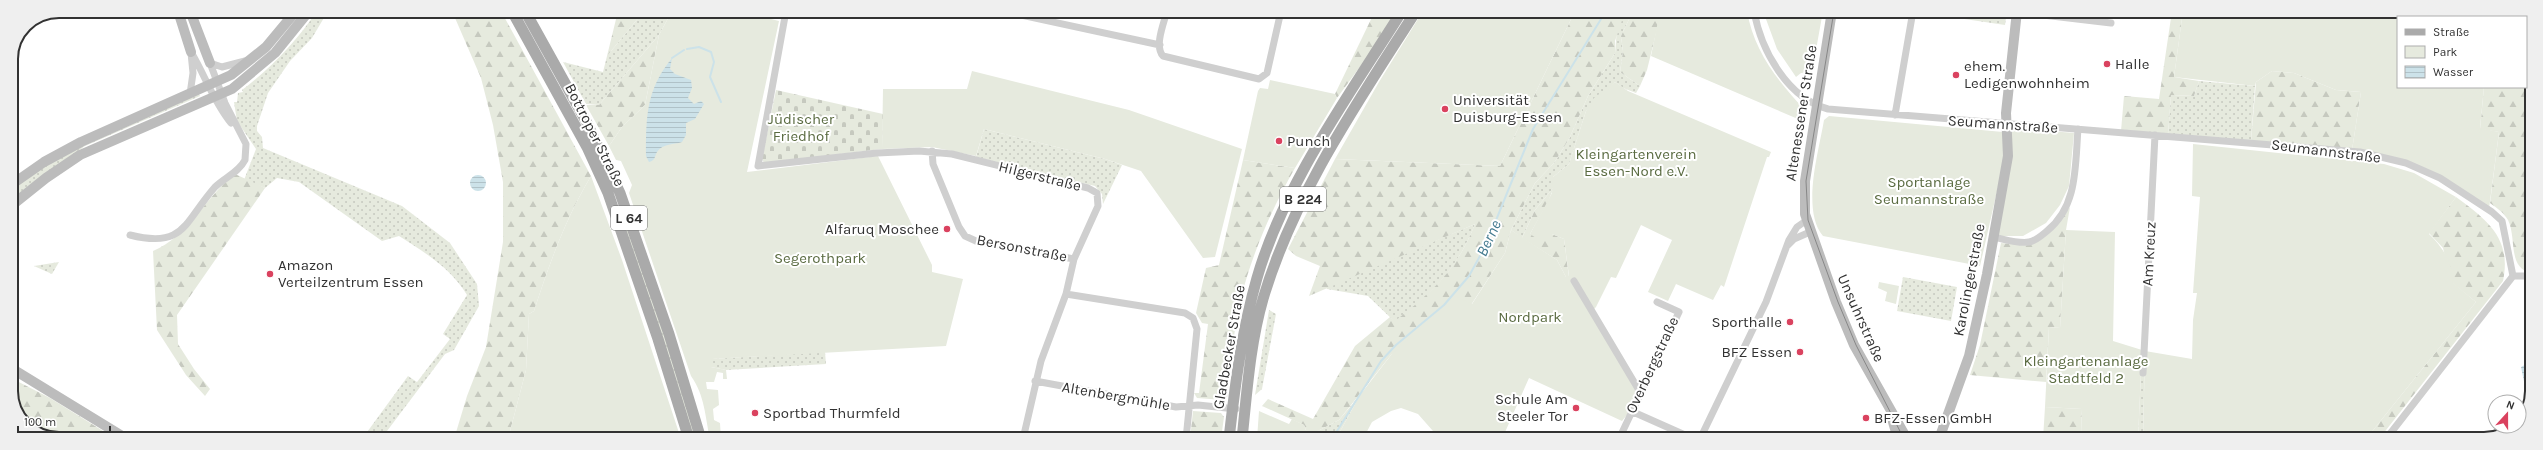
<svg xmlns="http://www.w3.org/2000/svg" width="2543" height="450" viewBox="0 0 2543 450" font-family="Karla,sans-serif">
<defs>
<pattern id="grass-dots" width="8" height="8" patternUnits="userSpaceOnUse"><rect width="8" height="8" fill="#e6eade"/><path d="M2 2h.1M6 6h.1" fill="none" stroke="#c6c9bf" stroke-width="1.8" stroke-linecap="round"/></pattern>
<pattern id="forest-firs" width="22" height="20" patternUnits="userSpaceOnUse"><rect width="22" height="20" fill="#e6eade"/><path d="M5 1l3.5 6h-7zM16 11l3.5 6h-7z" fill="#c6c9bf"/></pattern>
<pattern id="cemetery-stones" width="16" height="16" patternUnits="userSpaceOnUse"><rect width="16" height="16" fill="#e6eade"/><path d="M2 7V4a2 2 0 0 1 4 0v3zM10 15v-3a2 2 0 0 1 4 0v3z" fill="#c6c9bf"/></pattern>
<pattern id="water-rules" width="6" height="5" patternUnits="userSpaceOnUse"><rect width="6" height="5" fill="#cce2e9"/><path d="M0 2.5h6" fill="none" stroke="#b0c2c8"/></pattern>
</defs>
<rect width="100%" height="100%" fill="#fff"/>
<!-- grass -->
<path fill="url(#grass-dots)" d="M 317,11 L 328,11 L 312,38 L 290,61 L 268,93 L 257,126 L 257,131 L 262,137 L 263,148 L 402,206 L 450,243 L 477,284 L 479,306 L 454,350 L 445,354 L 381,439 L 362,439 L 408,376 L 417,382 L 450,339 L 443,334 L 467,295 C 451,268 424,252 399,236 L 382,241 L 299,182 L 277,178 L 265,188 L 244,180 L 256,149 L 237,121 L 234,102 L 237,102 L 238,93 L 243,92 L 242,90 C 272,67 296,42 317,11 Z
M 644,11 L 672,11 L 659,35 L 599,105 L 586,104 L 563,62 L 603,72 L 607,56 Z
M 1625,11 L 1633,11 L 1621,36 L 1623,51 L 1620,72 L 1640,86 L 1636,93 L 1623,88 L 1615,82 L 1586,111 L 1569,164 L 1553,177 L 1554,187 L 1535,210 L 1522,238 L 1511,230 L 1535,183 L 1554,163 L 1569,139 L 1588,96 L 1615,53 L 1617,29 Z
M 1925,11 L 2007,11 L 2005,25 L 1924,13 Z
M 2199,81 L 2255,86 L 2251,141 L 2168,135 L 2171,95 L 2194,96 Z
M 199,94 L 200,96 L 85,146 L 11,202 L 11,189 L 57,158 Z
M 984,129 L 1105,159 L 1122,165 L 1103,204 L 1102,194 L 1095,186 L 976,157 Z
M 626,220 L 664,332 L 697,439 L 693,439 L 622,221 Z
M 1475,224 C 1457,270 1433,292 1395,322 L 1368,296 L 1327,289 L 1326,287 Z
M 59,262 L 52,274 L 34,266 Z
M 1903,277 L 1957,287 L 1951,321 L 1897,311 Z
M 1269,310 L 1276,314 L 1262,389 L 1255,395 Z
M 2142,350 L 2145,351 L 2143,439 L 2138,439 Z
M 825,352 L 826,364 L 726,370 L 711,367 L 711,359 Z
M 1360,395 L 1336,439 L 1312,439 L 1308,436 L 1339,420 Z"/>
<!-- forest -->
<path fill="url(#forest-firs)" d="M 452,11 L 501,11 L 591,176 C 565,220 550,262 534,311 L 529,314 L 526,370 L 508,439 L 454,439 L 467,396 L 486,347 L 503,242 L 503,182 L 493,125 L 481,78 Z
M 618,11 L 644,11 L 607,56 Z
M 1375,11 L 1401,11 L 1337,98 L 1335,94 Z
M 1575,11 L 1625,11 L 1615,41 L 1615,53 L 1588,96 L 1569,139 L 1554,163 L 1535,183 L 1511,230 L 1505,253 L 1471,305 L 1391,355 L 1339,420 L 1308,436 L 1304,425 L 1262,406 L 1268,399 L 1313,419 L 1355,346 L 1390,317 L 1395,321 C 1432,292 1457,270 1475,224 L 1309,296 L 1320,266 L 1296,256 L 1288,249 L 1335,159 L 1500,166 Z
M 1633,11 L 1660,11 L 1661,13 L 1647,70 L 1640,86 L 1620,72 L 1623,51 L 1621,36 Z
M 2172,11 L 2183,11 L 2174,77 L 2199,81 L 2194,96 L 2171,95 L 2168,135 L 2121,131 L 2124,96 L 2159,99 Z
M 659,35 L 645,105 L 622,127 L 609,146 L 586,105 L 599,105 Z
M 2526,42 L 2532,53 L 2532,273 C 2507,269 2517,238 2508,220 C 2504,213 2497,208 2490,203 L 2499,132 L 2480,129 L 2484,87 L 2526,87 Z
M 2272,71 L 2294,73 L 2336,90 L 2361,92 L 2352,150 L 2251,141 L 2256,82 Z
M 1243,160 L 1295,168 C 1272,208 1252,254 1241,298 C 1233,331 1231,365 1227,398 L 1223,400 L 1197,398 L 1194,393 L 1199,393 L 1208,324 L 1202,323 L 1196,313 L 1206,268 L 1219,265 Z
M 235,174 L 265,188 L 177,315 L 178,344 L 194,369 L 210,389 L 205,396 L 186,375 L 157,330 L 153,251 C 188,237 206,196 235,174 Z
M 1554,187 L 1548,202 L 1530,234 L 1552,234 L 1564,239 L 1569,277 L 1566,277 L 1557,260 L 1522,238 L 1535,210 Z
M 2456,197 C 2487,220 2512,238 2503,281 L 2379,439 L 2366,439 L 2476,302 L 2451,282 L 2443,248 L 2429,233 Z
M 2070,207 L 2066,230 L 2060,328 L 2049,327 L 2046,382 L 1970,375 L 1980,345 L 2001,243 L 2026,245 L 2063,216 Z
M 11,378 L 50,398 L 116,439 C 64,439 11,447 11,378 Z
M 2045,407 L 2082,409 L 2081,434 L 2092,439 L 2043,439 Z
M 1193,411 L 1221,413 L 1224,417 L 1221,439 L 1190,439 Z"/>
<!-- cemetery -->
<path fill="url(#cemetery-stones)" d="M 776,90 L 883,114 L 882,149 L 764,163 L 762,159 Z"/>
<!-- green -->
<path fill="#e6eade" d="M 672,11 L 740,11 L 779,21 L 747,172 L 878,156 L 932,265 L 932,272 L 963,279 L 946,346 L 712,359 L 711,367 L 726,370 L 727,379 L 723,379 L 723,373 L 717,372 L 714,382 L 706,382 L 707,389 L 718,390 L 719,405 L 713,409 L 714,420 L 720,423 L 721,439 L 710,439 C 705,416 705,396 691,376 L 629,193 L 632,185 L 621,161 L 616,160 L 609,146 L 622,127 L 645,105 L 659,35 Z
M 1423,11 L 1575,11 L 1500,166 L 1335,159 L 1379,82 Z
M 1660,11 L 1747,11 C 1754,52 1779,83 1807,112 L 1805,122 L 1651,56 Z
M 1763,11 L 1823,11 L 1812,72 L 1801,73 L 1796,77 L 1777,49 Z
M 2183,11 L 2480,11 L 2481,17 L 2398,17 L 2398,87 L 2484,87 L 2480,128 L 2499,132 L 2489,209 L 2427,170 L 2352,150 L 2361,92 L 2336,90 L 2294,73 L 2272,71 L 2256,82 L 2255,86 L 2174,77 Z
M 972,71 L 1129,110 L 1242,149 L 1215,257 L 1203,258 L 1141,171 L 1105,159 L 984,129 L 976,156 L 932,147 L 882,149 L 883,89 L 967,89 Z
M 1270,80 L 1335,94 L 1337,98 L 1295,168 L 1243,160 L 1258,91 L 1260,88 L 1268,89 Z
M 1615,82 L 1628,91 L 1771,152 L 1769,157 L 1767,157 L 1724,287 L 1721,285 L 1713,300 L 1676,284 L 1668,301 L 1648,292 L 1672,240 L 1641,225 L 1616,278 L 1611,277 L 1596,307 L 1593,310 L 1639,392 L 1631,410 L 1622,421 L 1529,378 L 1502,439 L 1440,439 L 1418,414 L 1401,408 L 1391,411 L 1372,422 L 1363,439 L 1336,439 L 1360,395 L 1391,355 L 1455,296 L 1472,304 L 1505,253 L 1511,230 L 1557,260 L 1566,277 L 1569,276 L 1564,239 L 1552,234 L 1536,238 L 1530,234 L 1552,193 L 1553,177 L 1569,164 L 1586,111 L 1594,98 Z
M 1829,116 L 2003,132 L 2005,156 L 1980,266 L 1823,236 C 1801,210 1819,151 1824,120 Z
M 2012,128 L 2074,133 L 2069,186 L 2060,205 L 2046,223 L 2023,236 L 1997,236 L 2011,157 Z
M 2193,144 L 2384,164 L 2414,173 L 2456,197 L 2429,234 C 2442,246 2454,264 2452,282 L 2476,302 L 2366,439 L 2143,439 L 2145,351 L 2192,359 L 2193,320 L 2197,293 L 2193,293 L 2200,197 L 2192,196 Z
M 591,176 L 622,260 L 681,439 L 508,439 L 526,370 L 529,314 L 534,311 C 550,262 565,220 591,176 Z
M 2066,230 L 2115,232 L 2113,341 L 2142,350 L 2138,439 L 2092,439 L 2081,434 L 2082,409 L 2045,407 L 2049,327 L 2060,328 Z
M 1879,282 L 1899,286 L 1896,304 L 1885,301 L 1887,292 L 1878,288 Z
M 1259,411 L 1289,424 L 1292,419 L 1304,425 L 1308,436 L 1313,437 L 1257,439 Z"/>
<!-- water -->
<path fill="url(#water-rules)" d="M 672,58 L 670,69 L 675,74 L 691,80 L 692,88 L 688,98 L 694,104 L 701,101 L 704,104 L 695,119 L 686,123 L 686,135 L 682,142 C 674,145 663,143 657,152 C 654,157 656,160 649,162 L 646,156 C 646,117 646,90 672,58 Z
M470 183a8 8 0 1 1 16 0a8 8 0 1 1-16 0Z
M 2532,361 L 2532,377 L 2526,391 L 2521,367 Z"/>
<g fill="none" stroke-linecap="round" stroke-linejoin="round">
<!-- stream -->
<path stroke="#cce2e9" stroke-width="2" d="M 687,49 L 699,47 L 711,52 L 714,62 L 710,77 L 721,102
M 672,58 L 684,50
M 1332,439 L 1381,361 L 1396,345 L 1444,305 L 1469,276 L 1486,245 L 1533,129 L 1606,11"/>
<!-- street -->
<path stroke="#cfcfcf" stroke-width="7" d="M 786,11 L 758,166 L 877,153 L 919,151 L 952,154 L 1088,188 L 1097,193 L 1098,206 L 1074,259 L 1066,294 L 1041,361 L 1023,439
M 1002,11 L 1160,45
M 1167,11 C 1164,23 1154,46 1163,56 L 1259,79 L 1267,73 L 1281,11
M 1754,11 C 1761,50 1787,98 1828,109 L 2360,152 L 2406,163 L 2440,178 L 2492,212 L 2502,221 L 2513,276 L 2386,439
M 2017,12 L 2111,23
M 191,52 C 205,75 213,101 231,123
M 210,63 L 222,67 L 245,61
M 190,94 L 193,73 L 191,53
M 1895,115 L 1913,11
M 932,151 L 933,164 L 959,227 L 965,236 L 976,241 L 1074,259
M 130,235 C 185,249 184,222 215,187 C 224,178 239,172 245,160 L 246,144 L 225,103 L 210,63
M 1993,237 C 2004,239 2018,244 2029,242 C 2036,241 2042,235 2047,231 C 2078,206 2075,166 2078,129
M 1788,245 L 1794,239 L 1810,232
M 2513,276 L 2532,276
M 1574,281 L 1640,392
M 1066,294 L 1185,313 L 1193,318 L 1197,329 L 1186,439
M 2143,373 L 2155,135
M 1035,381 L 1176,407 L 1198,405 L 1236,409
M 1631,411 L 1694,439
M 1619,439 L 1679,312 L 1657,302
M 1700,439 L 1766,302 L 1789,240 L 1797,227 L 1807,220"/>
<!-- secondary -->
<path stroke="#bcbcbc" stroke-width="10" d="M 178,11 L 191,52
M 190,11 L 210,63
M 1832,11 L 1805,181 L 1805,214 L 1836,302 L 1854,345 L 1907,439
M 11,185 L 44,162 L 81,142 L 231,75 L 266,47 L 296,11
M 11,206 L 46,178 L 80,155 L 232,89 L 275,53 L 309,11
M 11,368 L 127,439
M 1891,415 L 1898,439
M 1939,439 L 1969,356 L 1987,274 L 2008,156 L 2006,113 L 2017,11"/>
<!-- primary -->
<path stroke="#aaa" stroke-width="11" d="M 512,11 L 587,147 L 608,193 L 658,339 L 689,439
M 525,11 L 586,121 L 620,193 L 669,334 L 701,439
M 1229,439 C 1235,385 1242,330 1257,278 C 1284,184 1350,94 1402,11
M 1242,439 C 1247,392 1250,344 1263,299 C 1294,194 1358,102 1416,11"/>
<!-- tram -->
<path stroke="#878787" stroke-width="1" d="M 1834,11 L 1806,181 L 1808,220 L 1838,302 L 1856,345 L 1904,439"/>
</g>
<!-- markers -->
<g fill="#da425f" stroke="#fff" stroke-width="1.5">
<circle cx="2107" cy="64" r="4"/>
<circle cx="1956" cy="75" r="4"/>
<circle cx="1445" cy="109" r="4"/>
<circle cx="1279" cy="141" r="4"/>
<circle cx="947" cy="229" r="4"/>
<circle cx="270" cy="274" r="4"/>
<circle cx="1790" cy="322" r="4"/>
<circle cx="1800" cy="352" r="4"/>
<circle cx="1576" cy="408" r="4"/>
<circle cx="755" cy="413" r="4"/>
<circle cx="1866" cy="418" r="4"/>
</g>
<g text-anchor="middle" stroke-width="4" stroke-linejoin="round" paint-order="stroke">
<!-- shield labels -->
<g fill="#fff" stroke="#707070" stroke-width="1">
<rect x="1280" y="187" width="46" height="24" rx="3"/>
<rect x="611" y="206" width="36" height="24" rx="3"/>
</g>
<g font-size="14" font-weight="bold" fill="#323232">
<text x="1303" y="204">B 224</text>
<text x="629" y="223">L 64</text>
</g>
<!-- poi labels -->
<g font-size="15" fill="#323232" stroke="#fff" text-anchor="start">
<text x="2115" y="69">Halle</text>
<text x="1964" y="71">ehem.<tspan x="1964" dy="17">Ledigenwohnheim</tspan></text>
<text x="1453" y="105">Universität<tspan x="1453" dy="17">Duisburg-Essen</tspan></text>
<text x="1287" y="146">Punch</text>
<text x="939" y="234" text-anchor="end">Alfaruq Moschee</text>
<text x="278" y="270">Amazon<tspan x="278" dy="17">Verteilzentrum Essen</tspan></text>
<text x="1782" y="327" text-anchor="end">Sporthalle</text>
<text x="1792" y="357" text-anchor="end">BFZ Essen</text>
<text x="1568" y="404" text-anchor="end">Schule Am<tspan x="1568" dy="17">Steeler Tor</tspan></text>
<text x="763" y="418">Sportbad Thurmfeld</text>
<text x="1874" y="423">BFZ-Essen GmbH</text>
</g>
<!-- street labels -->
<g font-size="15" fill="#323232" stroke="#fff">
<text transform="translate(1801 113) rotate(-81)" y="5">Altenessener Straße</text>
<text transform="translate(2003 124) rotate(4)" y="5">Seumannstraße</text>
<text transform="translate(595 135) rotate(63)" y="5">Bottroper Straße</text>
<text transform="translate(2326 151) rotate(7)" y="5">Seumannstraße</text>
<text transform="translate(1040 176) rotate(14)" y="5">Hilgerstraße</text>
<text transform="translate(1022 248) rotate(11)" y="5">Bersonstraße</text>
<text transform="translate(2149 254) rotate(-87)" y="5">Am Kreuz</text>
<text transform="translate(1969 280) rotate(-79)" y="5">Karolingerstraße</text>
<text transform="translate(1861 318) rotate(66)" y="5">Unsuhrstraße</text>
<text transform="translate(1229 347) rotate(-80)" y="5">Gladbecker Straße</text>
<text transform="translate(1652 365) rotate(-65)" y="5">Overbergstraße</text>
<text transform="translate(1116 396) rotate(10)" y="5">Altenbergmühle</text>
</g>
<!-- park labels -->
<g font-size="15" fill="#5a6b41" stroke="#fff">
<text x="801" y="124">Jüdischer<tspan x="801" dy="17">Friedhof</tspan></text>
<text x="1636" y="159">Kleingartenverein<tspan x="1636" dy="17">Essen-Nord e.V.</tspan></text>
<text x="1929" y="187">Sportanlage<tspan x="1929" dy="17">Seumannstraße</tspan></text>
<text x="820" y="263">Segerothpark</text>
<text x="1530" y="322">Nordpark</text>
<text x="2086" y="366">Kleingartenanlage<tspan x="2086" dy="17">Stadtfeld 2</tspan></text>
</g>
<!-- water labels -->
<g font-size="16" font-style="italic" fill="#447b90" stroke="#fff">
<text transform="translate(1488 238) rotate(-65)" y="6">Berne</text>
</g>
</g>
<!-- crop -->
<path d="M0 0H2543V450H0ZM59 18H2484A41 41 0 0 1 2525 59V391A41 41 0 0 1 2484 432H59A41 41 0 0 1 18 391V59A41 41 0 0 1 59 18Z" fill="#efefef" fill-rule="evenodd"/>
<path fill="none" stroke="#323232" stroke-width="2" d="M59 18H2484A41 41 0 0 1 2525 59V391A41 41 0 0 1 2484 432H59A41 41 0 0 1 18 391V59A41 41 0 0 1 59 18Z"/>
<!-- legend -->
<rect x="2397" y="16" width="130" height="72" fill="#ffffff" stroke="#adadad"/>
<rect x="2405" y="29" width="20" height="6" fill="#aaaaaa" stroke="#adadad"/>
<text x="2433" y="36" font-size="12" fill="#323232">Straße</text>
<rect x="2405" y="46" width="20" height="12" fill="#e6eade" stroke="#adadad"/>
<text x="2433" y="56" font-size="12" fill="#323232">Park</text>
<rect x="2405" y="66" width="20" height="12" fill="url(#water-rules)" stroke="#adadad"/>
<text x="2433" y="76" font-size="12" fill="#323232">Wasser</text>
<!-- north arrow -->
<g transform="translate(2507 414) rotate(21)"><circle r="19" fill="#ffffff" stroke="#adadad"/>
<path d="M0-3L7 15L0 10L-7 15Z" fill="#da425f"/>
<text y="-6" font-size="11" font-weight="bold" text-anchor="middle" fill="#323232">N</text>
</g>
<!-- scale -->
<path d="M18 426v6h92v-6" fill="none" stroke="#323232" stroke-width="2"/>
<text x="24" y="426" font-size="12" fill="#323232" stroke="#ffffff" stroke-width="3" paint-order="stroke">100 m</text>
</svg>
